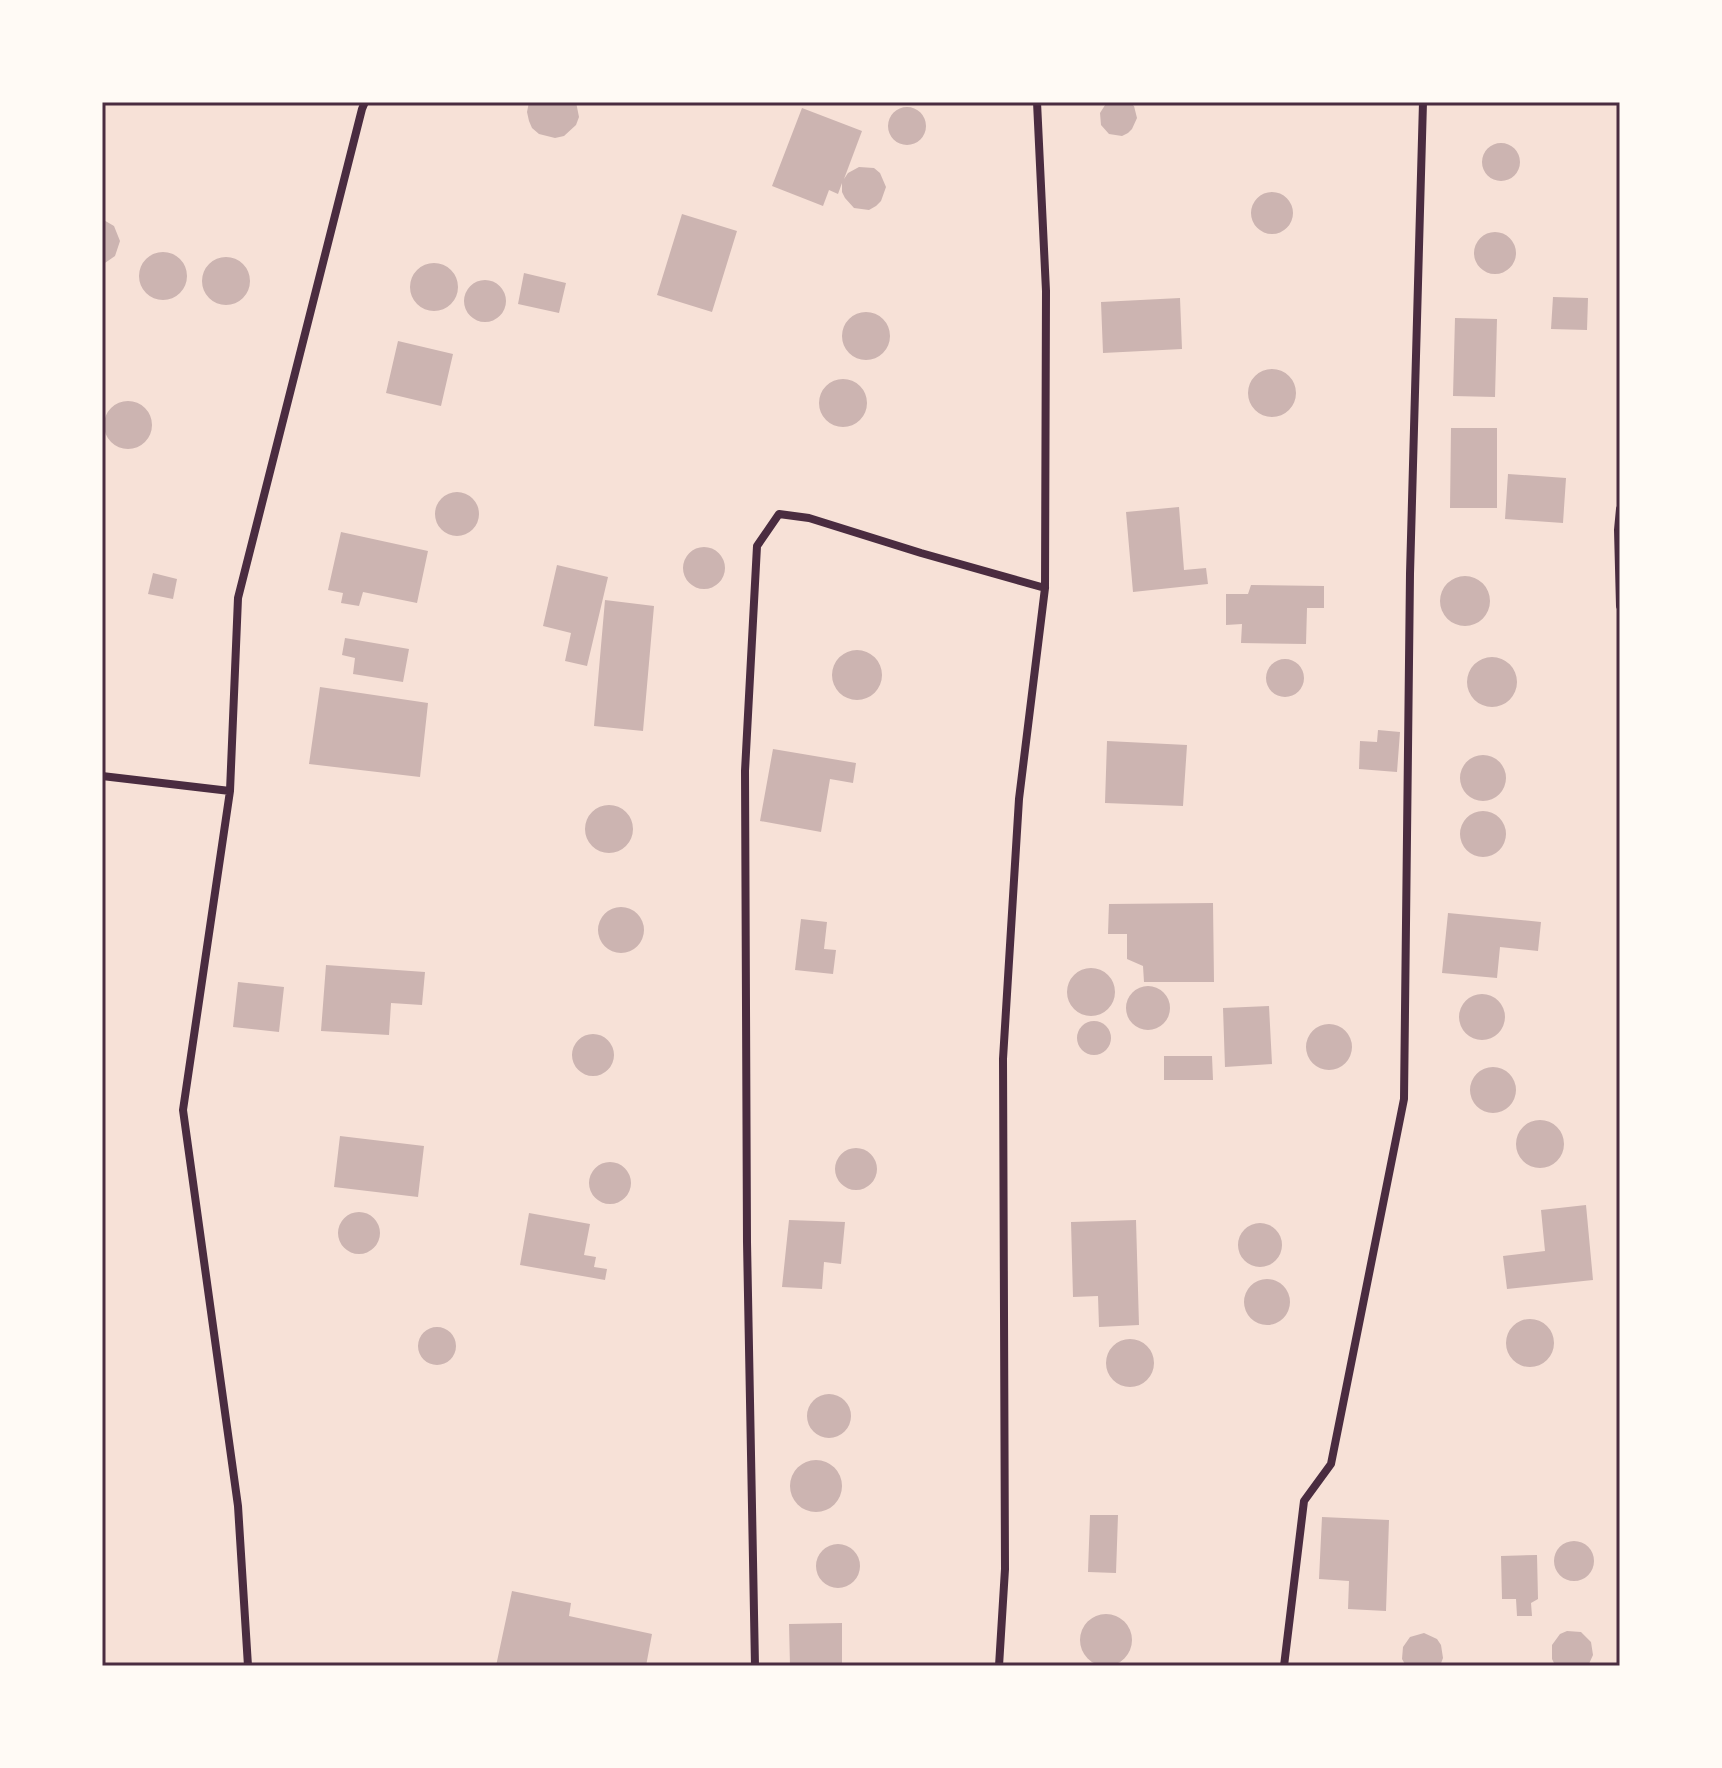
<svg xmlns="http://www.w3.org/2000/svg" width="1722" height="1768" viewBox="0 0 1722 1768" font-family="Rubik,sans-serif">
<rect width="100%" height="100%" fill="#f7e1d7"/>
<!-- building -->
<path fill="#ccb4b1" d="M 529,102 L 576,102 L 579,117 L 576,125 L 564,136 L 555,138 L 539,134 L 532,128 L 529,121 L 527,112 Z
M 1107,102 L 1129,102 L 1134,106 L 1137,118 L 1132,129 L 1128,133 L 1122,136 L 1109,134 L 1101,125 L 1100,113 Z
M888 126a19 19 0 1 1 38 0a19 19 0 1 1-38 0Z
M 802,108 L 862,131 L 844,179 L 848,173 L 859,167 L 874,168 L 880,173 L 886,187 L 881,201 L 876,206 L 869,210 L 854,208 L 845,198 L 842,192 L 842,183 L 838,194 L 829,190 L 823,206 L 772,186 Z
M1482 162a19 19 0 1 1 38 0a19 19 0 1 1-38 0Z
M1251 213a21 21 0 1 1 42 0a21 21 0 1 1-42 0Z
M 682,214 L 737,231 L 712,312 L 657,295 Z
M 102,219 L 114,226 L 120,241 L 115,256 L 102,265 Z
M1474 253a21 21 0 1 1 42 0a21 21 0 1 1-42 0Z
M139 276a24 24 0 1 1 48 0a24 24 0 1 1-48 0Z
M202 281a24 24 0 1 1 48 0a24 24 0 1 1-48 0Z
M410 287a24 24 0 1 1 48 0a24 24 0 1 1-48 0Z
M 524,273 L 566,283 L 559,313 L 518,304 Z
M464 301a21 21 0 1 1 42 0a21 21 0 1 1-42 0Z
M 1553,297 L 1588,298 L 1587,330 L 1551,329 Z
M 1180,298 L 1182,349 L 1103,353 L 1101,302 Z
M842 336a24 24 0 1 1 48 0a24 24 0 1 1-48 0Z
M 1455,318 L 1497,319 L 1495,397 L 1453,396 Z
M 398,341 L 453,354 L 441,406 L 386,393 Z
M1248 393a24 24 0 1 1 48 0a24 24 0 1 1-48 0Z
M819 403a24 24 0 1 1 48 0a24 24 0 1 1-48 0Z
M104 425a24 24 0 1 1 48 0a24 24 0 1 1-48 0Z
M 1451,428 L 1497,428 L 1497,508 L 1450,508 Z
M 1508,474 L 1566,478 L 1563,523 L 1505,519 Z
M435 514a22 22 0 1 1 44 0a22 22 0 1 1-44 0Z
M 1179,507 L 1184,570 L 1206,568 L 1208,584 L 1133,592 L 1126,512 Z
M 341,532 L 428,551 L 417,603 L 363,592 L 359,606 L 341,603 L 343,593 L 328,590 Z
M683 568a21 21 0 1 1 42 0a21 21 0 1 1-42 0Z
M 557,565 L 608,577 L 587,666 L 565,661 L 571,633 L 543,626 Z
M 153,573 L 177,579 L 173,599 L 148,594 Z
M1440 601a25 25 0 1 1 50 0a25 25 0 1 1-50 0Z
M 1251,585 L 1324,586 L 1324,608 L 1307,608 L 1306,644 L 1241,643 L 1242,624 L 1226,625 L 1226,594 L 1248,594 Z
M 605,600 L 654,606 L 643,731 L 594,726 Z
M 345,638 L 409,649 L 403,682 L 353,674 L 355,658 L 342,655 Z
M832 675a25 25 0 1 1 50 0a25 25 0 1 1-50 0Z
M1467 682a25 25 0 1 1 50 0a25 25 0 1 1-50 0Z
M1266 678a19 19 0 1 1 38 0a19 19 0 1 1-38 0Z
M 320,687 L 428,703 L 420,777 L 309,764 Z
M 1378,730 L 1400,732 L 1397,772 L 1359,769 L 1360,741 L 1377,742 Z
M 1107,741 L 1187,745 L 1183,806 L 1105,803 Z
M 773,749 L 856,763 L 853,783 L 830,779 L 821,832 L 760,821 Z
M1460 778a23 23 0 1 1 46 0a23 23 0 1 1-46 0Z
M585 829a24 24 0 1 1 48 0a24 24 0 1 1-48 0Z
M1460 834a23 23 0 1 1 46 0a23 23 0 1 1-46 0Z
M 1213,903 L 1214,982 L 1144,982 L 1143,966 L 1127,959 L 1127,934 L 1108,934 L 1109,904 Z
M598 930a23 23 0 1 1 46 0a23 23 0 1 1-46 0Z
M 1448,913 L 1541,922 L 1538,951 L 1500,947 L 1497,978 L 1442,973 Z
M 801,919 L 827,922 L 824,949 L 836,950 L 833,974 L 795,970 Z
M 326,965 L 425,972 L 422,1005 L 391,1003 L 389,1035 L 321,1031 Z
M1067 992a24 24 0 1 1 48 0a24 24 0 1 1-48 0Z
M 238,982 L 284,987 L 279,1032 L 233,1027 Z
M1126 1008a22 22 0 1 1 44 0a22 22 0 1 1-44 0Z
M1459 1017a23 23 0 1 1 46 0a23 23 0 1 1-46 0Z
M 1269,1006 L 1272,1064 L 1225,1067 L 1223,1008 Z
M1077 1038a17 17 0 1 1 34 0a17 17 0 1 1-34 0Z
M1306 1047a23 23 0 1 1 46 0a23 23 0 1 1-46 0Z
M572 1055a21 21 0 1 1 42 0a21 21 0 1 1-42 0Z
M 1164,1056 L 1212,1056 L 1213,1080 L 1164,1080 Z
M1470 1090a23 23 0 1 1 46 0a23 23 0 1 1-46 0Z
M1516 1144a24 24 0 1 1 48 0a24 24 0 1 1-48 0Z
M 340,1136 L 424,1146 L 418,1197 L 334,1187 Z
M835 1169a21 21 0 1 1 42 0a21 21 0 1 1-42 0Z
M589 1183a21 21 0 1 1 42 0a21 21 0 1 1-42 0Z
M 1586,1205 L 1593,1280 L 1507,1289 L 1503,1256 L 1545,1251 L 1541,1210 Z
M338 1233a21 21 0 1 1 42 0a21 21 0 1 1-42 0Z
M 529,1213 L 590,1224 L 584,1255 L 596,1257 L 594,1267 L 607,1269 L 605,1280 L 520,1265 Z
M 789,1220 L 845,1222 L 841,1264 L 824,1262 L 822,1289 L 782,1287 Z
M 1136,1220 L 1139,1325 L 1099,1327 L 1098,1296 L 1073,1297 L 1071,1222 Z
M1238 1245a22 22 0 1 1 44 0a22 22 0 1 1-44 0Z
M1244 1302a23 23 0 1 1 46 0a23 23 0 1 1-46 0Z
M1506 1343a24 24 0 1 1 48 0a24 24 0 1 1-48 0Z
M418 1346a19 19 0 1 1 38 0a19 19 0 1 1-38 0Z
M1106 1363a24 24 0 1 1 48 0a24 24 0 1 1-48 0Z
M807 1416a22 22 0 1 1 44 0a22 22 0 1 1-44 0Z
M790 1486a26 26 0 1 1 52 0a26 26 0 1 1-52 0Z
M 1090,1515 L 1118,1515 L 1116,1573 L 1088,1572 Z
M 1322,1517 L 1389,1520 L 1386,1611 L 1348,1609 L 1349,1581 L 1319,1579 Z
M1554 1561a20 20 0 1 1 40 0a20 20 0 1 1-40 0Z
M816 1566a22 22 0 1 1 44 0a22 22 0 1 1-44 0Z
M 1537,1555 L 1538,1599 L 1531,1603 L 1532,1616 L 1517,1616 L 1516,1599 L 1502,1599 L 1501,1556 Z
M 512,1591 L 571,1603 L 569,1616 L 652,1634 L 646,1666 L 496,1666 Z
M1080 1640a26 26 0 1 1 52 0a26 26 0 1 1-52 0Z
M 842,1623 L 842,1666 L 790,1666 L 789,1624 Z
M 1567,1631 L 1581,1632 L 1591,1642 L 1593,1655 L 1588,1666 L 1555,1665 L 1552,1659 L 1552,1645 L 1560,1634 Z
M 1424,1633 L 1437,1639 L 1441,1645 L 1443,1658 L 1440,1666 L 1406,1666 L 1402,1659 L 1403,1647 L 1410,1637 Z"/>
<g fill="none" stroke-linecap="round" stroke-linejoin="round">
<!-- minor -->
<path stroke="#4a2c40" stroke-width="8" d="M 1620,509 L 1618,530 L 1620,606
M 102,776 L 230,791
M 248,1666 L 238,1506 L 183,1110 L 230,791 L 238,598 L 362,109 L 365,102
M 755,1666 L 747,1242 L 745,771 L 757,546 L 779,514 L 809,518 L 921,553 L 1045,588
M 999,1666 L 1005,1569 L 1003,1059 L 1019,799 L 1045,588 L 1046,291 L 1037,102
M 1284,1666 L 1304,1501 L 1331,1464 L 1404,1099 L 1410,574 L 1423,102"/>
</g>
<!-- border -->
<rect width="1722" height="1768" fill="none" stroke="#fffaf5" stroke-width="208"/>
<rect x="104" y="104" width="1514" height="1560" fill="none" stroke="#4a2c40" stroke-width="3"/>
</svg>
